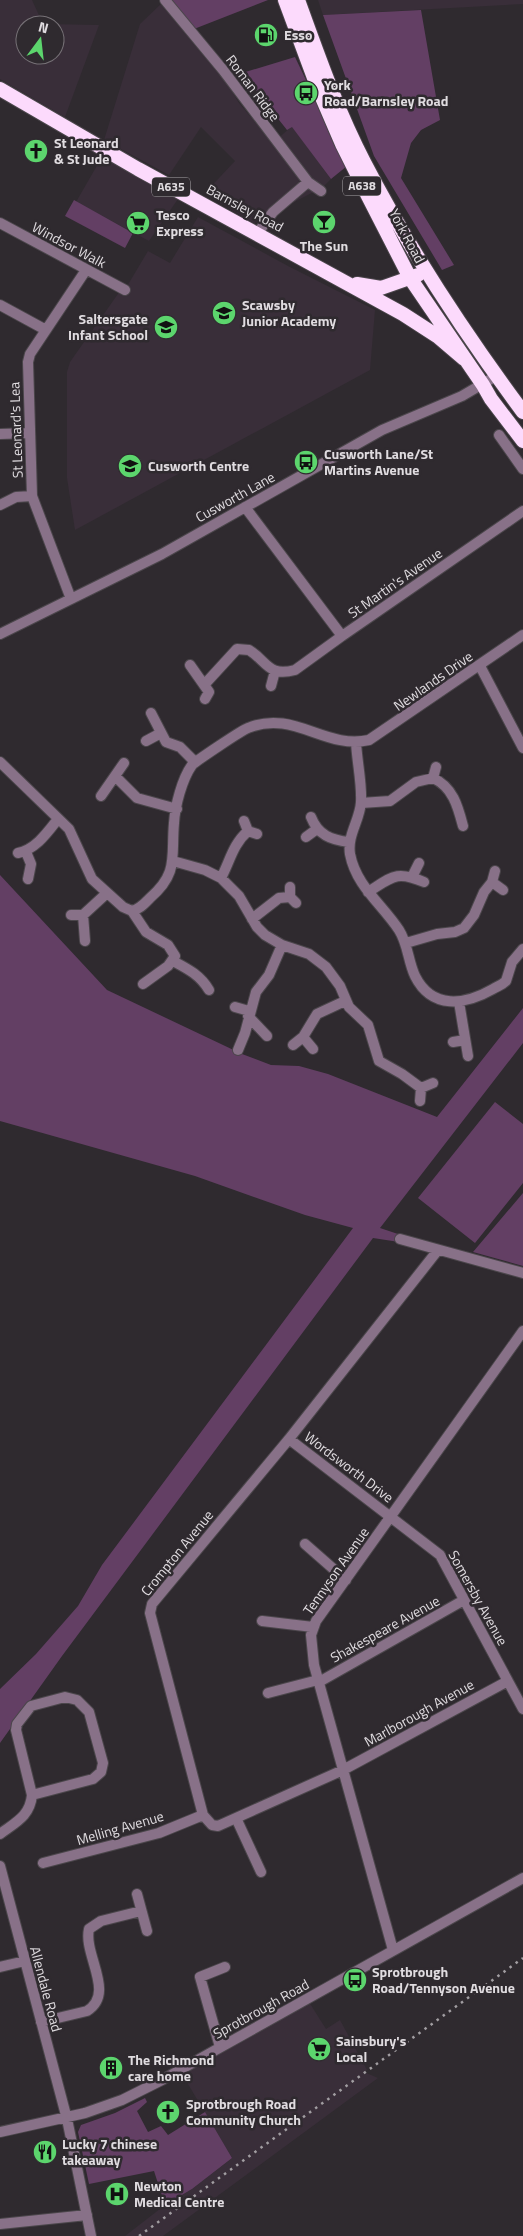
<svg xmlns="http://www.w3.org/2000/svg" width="523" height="2236" viewBox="0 0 523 2236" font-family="'Titillium Web',sans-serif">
<rect width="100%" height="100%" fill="#2f2a2f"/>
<!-- built -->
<path fill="#392e39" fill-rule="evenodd" d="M 0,0 L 32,0 L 43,24 L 99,25 L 65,117 L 0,79 ZM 25,25 L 55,25 L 55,55 L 25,55 Z
M 318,0 L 523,0 L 523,4 L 323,15 Z
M 162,3 L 220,71 L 239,103 L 273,143 L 292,126 L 331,179 L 323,187 L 254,223 L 204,194 L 235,161 L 201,127 L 169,175 L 104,140 L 140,24 Z
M 102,157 L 178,199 L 149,241 L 76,202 Z
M 198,217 L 288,266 L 375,310 L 370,370 L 75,530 L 67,478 L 67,372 L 70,362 L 120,291 L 123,293 L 148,251 L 170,263 Z
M 309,2002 L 326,2029 L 340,2020 L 367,2070 L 364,2072 L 378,2078 L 163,2236 L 125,2236 L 165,2205 L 192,2189 L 232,2158 L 182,2074 Z"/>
<!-- green -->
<path fill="#633f64" d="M 170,0 L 268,0 L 194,29 Z
M 421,10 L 440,120 L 421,130 L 411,143 L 401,178 L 454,265 L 442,270 L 374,156 L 323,15 Z
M 295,57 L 347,166 L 331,179 L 292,127 L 287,130 L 242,73 Z
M 74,200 L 133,233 L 125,248 L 65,216 Z
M 0,875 L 107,990 L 242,1054 L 271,1065 L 299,1066 L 328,1074 L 437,1117 L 523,1008 L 523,1043 L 380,1228 L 401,1235 L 399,1242 L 373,1238 L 62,1656 L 0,1743 L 0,1689 L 36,1654 L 78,1606 L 102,1565 L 353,1228 L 305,1215 L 195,1176 L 0,1121 Z
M 495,1102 L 523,1124 L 523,1183 L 475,1243 L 418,1198 Z
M 523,1193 L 523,1266 L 473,1252 Z
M 145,2098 L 147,2102 L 137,2111 L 148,2132 L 161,2126 L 168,2135 L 205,2112 L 232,2158 L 192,2189 L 165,2205 L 154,2171 L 89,2184 L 78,2132 L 81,2125 L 115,2113 Z"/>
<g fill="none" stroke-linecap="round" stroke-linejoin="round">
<!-- minor casing -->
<g stroke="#4b464b" stroke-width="12">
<path id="minor" d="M 165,0 L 223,70 L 308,182 L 321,191
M 0,223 L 125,290
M 257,234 L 273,212 L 308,182
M 0,305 L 46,330
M 0,434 L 30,433
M 499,435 L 523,469
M 0,505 L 16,497 L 32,496
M 245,507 L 342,636 L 523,511
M 71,599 L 32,496 L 28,362 L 30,354 L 86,270
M 0,634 L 162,554 L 382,430 L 462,396 L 496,376
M 190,665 L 209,692 L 205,699
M 480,666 L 523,748
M 204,685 L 237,649 L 249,650 C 268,662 268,677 295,670 L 342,636
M 271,686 L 275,671
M 151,713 L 166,742 L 180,747 L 195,762
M 146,741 L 161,733
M 356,742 C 357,762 362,783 361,802 C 360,820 347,835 350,854 C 356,886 382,904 399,930 C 408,944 408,961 415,976 C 432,1010 465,1005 493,989 C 498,986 502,985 506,981 L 512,962 L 523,949
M 0,762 L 69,829 L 92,879 L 123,907 L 132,911 L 146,932 L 168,945 L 175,956 L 168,966 L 143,984
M 115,776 L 137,798 L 177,809
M 433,778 L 436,767
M 101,796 L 124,763
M 361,803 L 390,801 L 416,782 L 433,778 C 453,787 458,807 463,826
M 311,817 C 318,835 331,840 349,842
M 244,821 L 248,831 L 257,834
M 306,837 L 317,829
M 26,852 L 31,864 L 28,879
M 18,853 C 36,849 47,833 58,819
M 173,861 L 205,870 L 221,878 L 239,896 L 257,927 L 265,935 L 282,945 L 309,954 L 326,967 L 340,986 L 349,1007 L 368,1025 L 379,1061 L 402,1074 L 421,1088
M 412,877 L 419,863
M 221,878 C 230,861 233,844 248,831
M 492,882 L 503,890
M 290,887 L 290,897 L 296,903
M 368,892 C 392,877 396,870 424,882
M 132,911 C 140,909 144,904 150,898 C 179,873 171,857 174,823 C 175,806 182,779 192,765 C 196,761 242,730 248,728 C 294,709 325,750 369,740 L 523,635
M 71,915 L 83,915 L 85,941
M 83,915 L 107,893
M 252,919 L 279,898 L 290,897
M 406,943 L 437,934 L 455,932 L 464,928 L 474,915 L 484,892 L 492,882 L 495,871
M 173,961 C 188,969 200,975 209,990
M 459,1002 L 468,1056
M 235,1007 L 249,1011
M 248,1016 L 267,1036
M 303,1037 L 313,1049
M 453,1042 L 465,1040
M 293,1045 L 303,1037 L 317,1014 L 345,1001
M 238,1050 L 245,1033 L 256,992 L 269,975 L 282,945
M 420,1101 L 421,1088 L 433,1083
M 400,1239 L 523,1273
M 438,1250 L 289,1439 L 152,1604 L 150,1613 L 203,1815 L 212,1825 L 218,1826 L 343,1770 L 508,1681
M 289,1439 L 440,1555 L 523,1709
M 305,1544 L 346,1580
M 262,1621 L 313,1627
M 319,1682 L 464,1600
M 268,1693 L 318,1680
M 236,1818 L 261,1872
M 0,1834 C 16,1822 30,1816 32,1795 L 16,1730 L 17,1724 L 31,1706 L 65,1697 L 77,1700 L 89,1712 L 103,1763 L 101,1772 L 93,1779 L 32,1795
M 43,1863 L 159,1833 L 203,1815
M 0,1866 L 67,2119 L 91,2236
M 137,1894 L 147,1931
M 393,1950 L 314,1665 L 311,1635 L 316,1621 L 523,1331
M 0,1967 L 25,1961
M 41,2022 L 87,2011 C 116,1993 83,1955 89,1929 L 101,1921 L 141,1911
M 220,2047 L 200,1977 L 225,1967
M 0,2132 L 85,2113 L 122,2100 L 162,2080 L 523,1878
M 0,2224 L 87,2215"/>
</g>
<!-- highway casing -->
<g stroke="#4b464b" stroke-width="16">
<path id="highway" d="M 285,0 L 317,86 L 342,144 L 368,196 L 410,278 L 483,385 L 491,399 L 523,441
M 298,0 C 318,55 337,110 364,162 C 409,249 465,334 523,412
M 0,89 L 138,169 L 403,314 L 437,336 L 464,359
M 357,284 L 381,288 L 418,275"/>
</g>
<!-- minor -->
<use href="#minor" stroke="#887188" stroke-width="10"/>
<!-- highway -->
<use href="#highway" stroke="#fcdafc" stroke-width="14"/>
<!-- rail -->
<path stroke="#a29ea2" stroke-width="2.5" stroke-dasharray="2.5 5" stroke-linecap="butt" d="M 139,2236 L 523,1958"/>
</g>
<!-- icons -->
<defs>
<g id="fuel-disc" transform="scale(1.25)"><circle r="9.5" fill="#5cd56d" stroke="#2f2a2f"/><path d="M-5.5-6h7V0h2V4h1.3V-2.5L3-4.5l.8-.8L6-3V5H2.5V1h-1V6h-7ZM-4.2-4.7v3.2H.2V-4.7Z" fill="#111"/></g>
<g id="bus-disc" transform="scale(1.25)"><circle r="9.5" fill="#5cd56d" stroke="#2f2a2f"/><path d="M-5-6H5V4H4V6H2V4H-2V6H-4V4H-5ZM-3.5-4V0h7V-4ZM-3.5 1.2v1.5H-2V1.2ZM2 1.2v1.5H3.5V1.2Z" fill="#111"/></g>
<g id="church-disc" transform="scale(1.25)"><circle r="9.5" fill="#5cd56d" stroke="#2f2a2f"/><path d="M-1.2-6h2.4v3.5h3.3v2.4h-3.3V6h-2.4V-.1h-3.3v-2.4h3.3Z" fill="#111"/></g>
<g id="bar-disc" transform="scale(1.25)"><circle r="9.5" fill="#5cd56d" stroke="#2f2a2f"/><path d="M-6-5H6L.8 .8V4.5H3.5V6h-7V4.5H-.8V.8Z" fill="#111"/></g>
<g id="supermarket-disc" transform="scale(1.25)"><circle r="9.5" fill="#5cd56d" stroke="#2f2a2f"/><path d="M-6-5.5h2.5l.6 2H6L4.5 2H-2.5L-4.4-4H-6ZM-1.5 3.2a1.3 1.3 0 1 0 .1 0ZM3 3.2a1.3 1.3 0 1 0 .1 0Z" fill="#111"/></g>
<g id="school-disc" transform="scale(1.25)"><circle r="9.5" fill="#5cd56d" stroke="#2f2a2f"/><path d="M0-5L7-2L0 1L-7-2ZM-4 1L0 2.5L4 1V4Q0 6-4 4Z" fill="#111"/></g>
<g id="building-disc" transform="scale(1.25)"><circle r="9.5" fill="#5cd56d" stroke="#2f2a2f"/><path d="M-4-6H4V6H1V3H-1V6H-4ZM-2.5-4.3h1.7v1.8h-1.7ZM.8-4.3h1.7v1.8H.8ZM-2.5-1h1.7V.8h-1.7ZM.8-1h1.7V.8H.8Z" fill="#111"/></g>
<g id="restaurant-disc" transform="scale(1.25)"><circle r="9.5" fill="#5cd56d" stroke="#2f2a2f"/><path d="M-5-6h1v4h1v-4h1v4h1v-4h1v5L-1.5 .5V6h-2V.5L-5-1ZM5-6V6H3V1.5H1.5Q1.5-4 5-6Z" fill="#111"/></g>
<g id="hospital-disc" transform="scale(1.25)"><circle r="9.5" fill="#5cd56d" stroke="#2f2a2f"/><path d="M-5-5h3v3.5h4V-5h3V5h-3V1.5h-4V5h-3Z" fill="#111"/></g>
</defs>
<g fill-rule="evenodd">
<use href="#fuel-disc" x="266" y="35"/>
<use href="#bus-disc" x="306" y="93"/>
<use href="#church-disc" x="36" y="151"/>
<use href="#bar-disc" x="324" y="222"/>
<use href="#supermarket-disc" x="138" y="223"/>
<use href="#school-disc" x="224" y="313"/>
<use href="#school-disc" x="166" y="327"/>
<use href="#bus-disc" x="306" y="462"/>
<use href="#school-disc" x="130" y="466"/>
<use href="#bus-disc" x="355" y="1980"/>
<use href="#supermarket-disc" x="319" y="2049"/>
<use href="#building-disc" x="111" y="2068"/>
<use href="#church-disc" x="168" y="2112"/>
<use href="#restaurant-disc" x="45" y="2152"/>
<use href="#hospital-disc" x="117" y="2194"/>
</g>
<g text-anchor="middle" stroke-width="5" stroke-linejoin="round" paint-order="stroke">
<!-- shield labels -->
<g fill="#2f2a2f" stroke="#aba7ab" stroke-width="1">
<rect x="343" y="176.5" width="38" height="19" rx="4"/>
<rect x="152" y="177.5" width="38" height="19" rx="4"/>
</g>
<g font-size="12" font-weight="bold" fill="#e0dce0">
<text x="362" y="190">A638</text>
<text x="171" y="191">A635</text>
</g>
<!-- poi labels -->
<g font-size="14" font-weight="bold" fill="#e0dce0" stroke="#2f2a2f" text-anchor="start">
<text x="284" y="40">Esso</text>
<text x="324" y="90">York<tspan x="324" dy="16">Road/Barnsley Road</tspan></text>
<text x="54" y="148">St Leonard<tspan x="54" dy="16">&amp; St Jude</tspan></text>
<text x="156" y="220">Tesco<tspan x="156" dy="16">Express</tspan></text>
<text x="324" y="251" text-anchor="middle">The Sun</text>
<text x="242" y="310">Scawsby<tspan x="242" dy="16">Junior Academy</tspan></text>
<text x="148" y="324" text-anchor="end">Saltersgate<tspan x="148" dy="16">Infant School</tspan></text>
<text x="324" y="459">Cusworth Lane/St<tspan x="324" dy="16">Martins Avenue</tspan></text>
<text x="148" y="471">Cusworth Centre</text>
<text x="372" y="1977">Sprotbrough<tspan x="372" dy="16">Road/Tennyson Avenue</tspan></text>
<text x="336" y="2046">Sainsbury's<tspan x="336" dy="16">Local</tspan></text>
<text x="128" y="2065">The Richmond<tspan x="128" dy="16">care home</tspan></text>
<text x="186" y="2109">Sprotbrough Road<tspan x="186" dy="16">Community Church</tspan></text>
<text x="62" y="2149">Lucky 7 chinese<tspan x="62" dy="16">takeaway</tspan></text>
<text x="134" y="2191">Newton<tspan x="134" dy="16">Medical Centre</tspan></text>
</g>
<!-- street labels -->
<g font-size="14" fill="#e0dce0" stroke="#2f2a2f">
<text transform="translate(253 88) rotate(53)" y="5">Roman Ridge</text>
<text transform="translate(245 208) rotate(28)" y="5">Barnsley Road</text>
<text transform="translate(407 236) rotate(62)" y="5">York Road</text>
<text transform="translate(69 245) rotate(28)" y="5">Windsor Walk</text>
<text transform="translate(16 430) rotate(-92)" y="5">St Leonard's Lea</text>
<text transform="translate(235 497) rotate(-29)" y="5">Cusworth Lane</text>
<text transform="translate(395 583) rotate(-35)" y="5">St Martin's Avenue</text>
<text transform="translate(433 681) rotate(-35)" y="5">Newlands Drive</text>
<text transform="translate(349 1467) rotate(37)" y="5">Wordsworth Drive</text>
<text transform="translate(177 1553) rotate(-51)" y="5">Crompton Avenue</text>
<text transform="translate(336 1571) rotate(-55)" y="5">Tennyson Avenue</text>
<text transform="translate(478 1598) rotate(61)" y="5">Somersby Avenue</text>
<text transform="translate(385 1629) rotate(-29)" y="5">Shakespeare Avenue</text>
<text transform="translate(419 1713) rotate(-29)" y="5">Marlborough Avenue</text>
<text transform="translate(120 1828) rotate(-16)" y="5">Melling Avenue</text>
<text transform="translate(46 1989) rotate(75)" y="5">Allendale Road</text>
<text transform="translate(261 2009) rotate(-29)" y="5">Sprotbrough Road</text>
</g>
</g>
<!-- north arrow -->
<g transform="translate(40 40) rotate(15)"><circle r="24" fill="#2f2a2f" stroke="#767176"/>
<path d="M0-4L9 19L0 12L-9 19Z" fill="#5cd56d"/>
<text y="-8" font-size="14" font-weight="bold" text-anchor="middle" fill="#e0dce0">N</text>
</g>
</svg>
